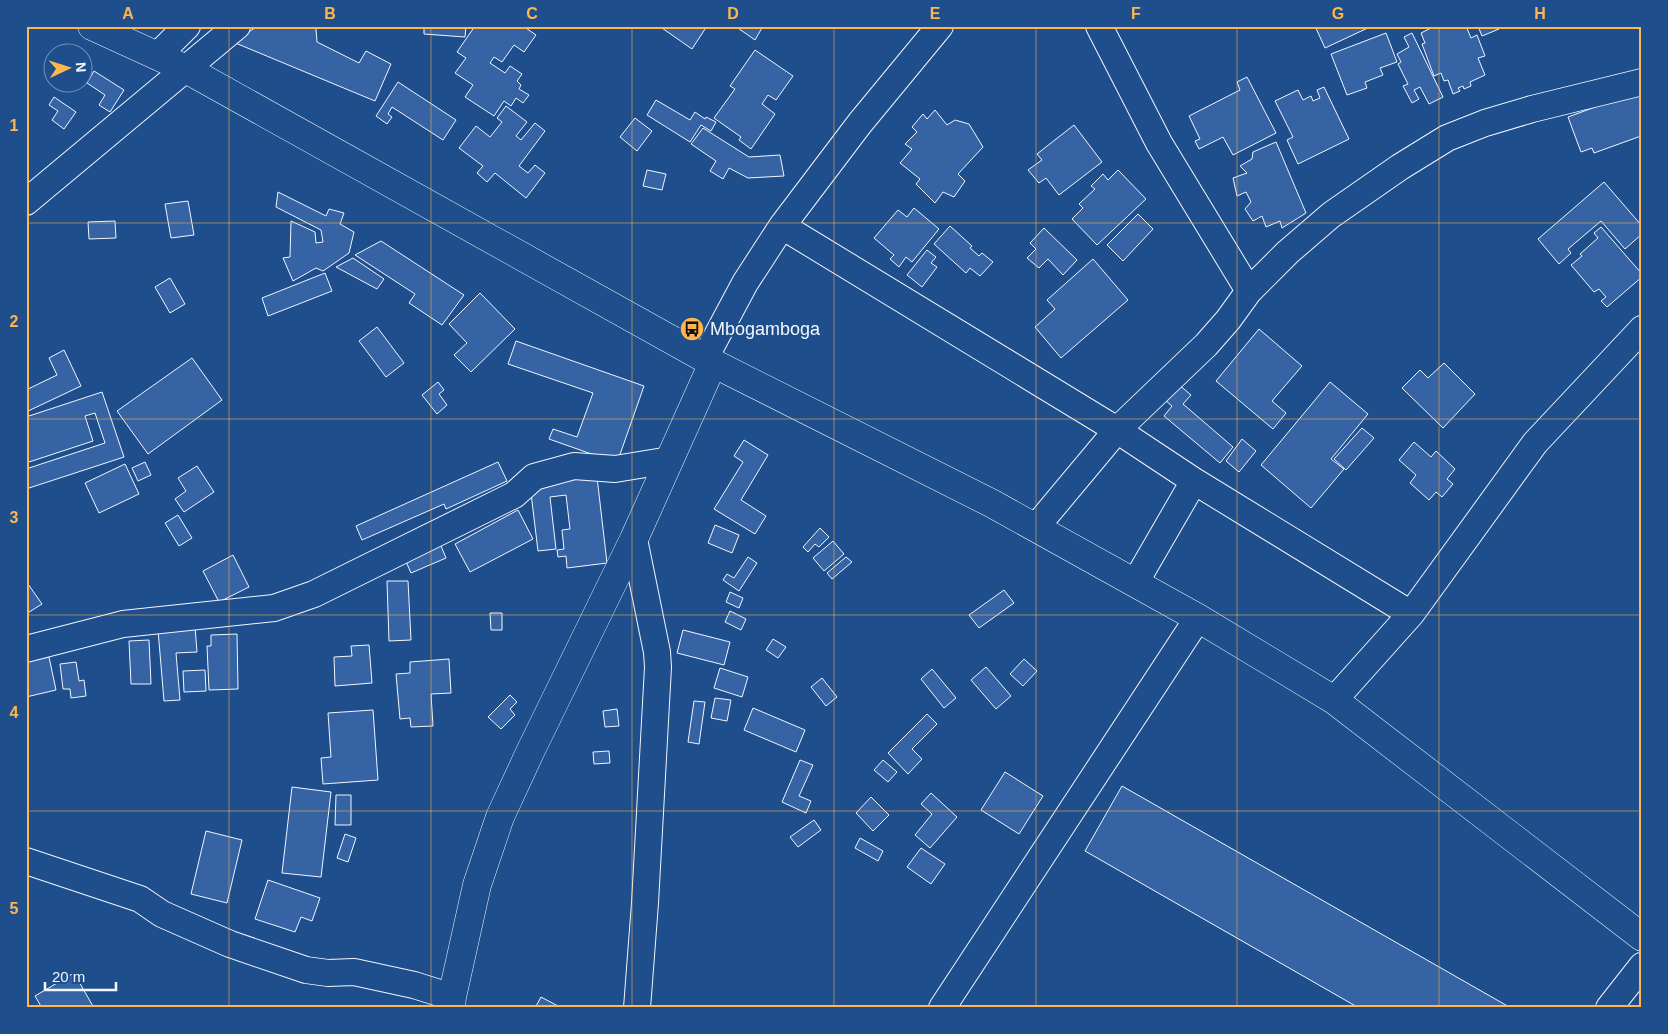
<svg xmlns="http://www.w3.org/2000/svg" width="1668" height="1034" viewBox="0 0 1668 1034" font-family="Helvetica,sans-serif">
<rect width="100%" height="100%" fill="#1f4e8c"/>
<!-- building -->
<path fill="#3563a3" stroke="#f2f6ff" d="M 258,26 L 320,26 L 316,29 L 317,42 L 359,63 L 366,51 L 391,64 L 375,101 L 233,42 Z
M 424,26 L 466,26 L 465,37 L 424,34 Z
M 475,26 L 523,26 L 536,35 L 524,52 L 514,45 L 502,62 L 494,57 L 490,63 L 505,73 L 510,66 L 522,74 L 517,81 L 521,85 L 519,89 L 529,95 L 523,103 L 516,98 L 511,106 L 504,101 L 494,116 L 465,97 L 473,85 L 455,73 L 466,58 L 457,52 Z
M 664,26 L 707,26 L 692,49 L 662,28 Z
M 735,26 L 763,26 L 755,40 Z
M 1315,26 L 1372,26 L 1325,48 Z
M 1435,26 L 1466,26 L 1471,38 L 1477,35 L 1485,56 L 1478,58 L 1485,75 L 1470,82 L 1471,86 L 1464,89 L 1463,86 L 1458,88 L 1460,91 L 1453,94 L 1448,80 L 1444,81 L 1441,73 L 1434,76 L 1422,44 L 1425,43 L 1421,33 Z
M 1478,26 L 1497,26 L 1499,29 L 1482,36 Z
M 1386,33 L 1397,62 L 1380,68 L 1383,75 L 1365,82 L 1367,88 L 1347,95 L 1331,54 Z
M 1412,33 L 1443,97 L 1429,104 L 1420,87 L 1414,90 L 1419,99 L 1412,103 L 1403,86 L 1408,84 L 1398,64 L 1401,62 L 1397,54 L 1409,47 L 1404,37 Z
M 755,50 L 793,76 L 776,100 L 768,95 L 762,104 L 775,114 L 751,149 L 739,140 L 741,137 L 714,118 L 735,89 L 730,86 Z
M 94,71 L 124,90 L 110,112 L 99,105 L 105,95 L 87,83 Z
M 1247,77 L 1276,133 L 1233,155 L 1223,137 L 1199,149 L 1195,141 L 1200,139 L 1189,116 L 1240,90 L 1237,82 Z
M 398,82 L 456,120 L 443,140 L 392,107 L 388,114 L 392,117 L 387,124 L 376,116 Z
M 1324,87 L 1349,139 L 1298,164 L 1287,140 L 1293,137 L 1275,101 L 1298,90 L 1303,100 L 1311,96 L 1313,101 L 1320,98 L 1317,90 Z
M 1642,93 L 1642,138 L 1641,136 L 1594,153 L 1592,148 L 1581,152 L 1568,117 L 1625,96 Z
M 54,97 L 76,112 L 64,129 L 52,120 L 58,111 L 49,105 Z
M 656,100 L 690,120 L 695,112 L 705,119 L 706,117 L 716,122 L 711,131 L 701,125 L 690,142 L 647,115 Z
M 506,106 L 527,122 L 516,136 L 521,140 L 535,123 L 545,131 L 519,166 L 528,173 L 535,165 L 545,173 L 526,198 L 495,173 L 487,182 L 477,173 L 483,166 L 459,148 L 476,126 L 490,137 L 502,122 L 497,118 Z
M 935,110 L 947,125 L 955,120 L 969,124 L 983,147 L 958,174 L 965,181 L 954,197 L 943,192 L 935,203 L 916,184 L 920,179 L 900,163 L 912,149 L 905,144 L 917,132 L 912,127 L 923,114 L 927,119 Z
M 635,118 L 652,131 L 637,151 L 620,137 Z
M 1074,125 L 1102,162 L 1059,195 L 1046,178 L 1039,183 L 1028,170 L 1042,160 L 1037,154 Z
M 703,128 L 749,157 L 780,155 L 784,176 L 748,178 L 729,168 L 723,179 L 710,171 L 716,161 L 691,144 Z
M 1276,142 L 1306,213 L 1282,228 L 1280,221 L 1266,227 L 1262,216 L 1253,221 L 1245,209 L 1251,202 L 1246,192 L 1237,196 L 1233,178 L 1247,173 L 1240,166 L 1252,159 L 1253,152 Z
M 647,170 L 666,174 L 662,190 L 643,186 Z
M 1118,170 L 1146,199 L 1097,245 L 1072,219 L 1083,208 L 1079,204 L 1095,189 L 1091,186 L 1103,174 L 1108,180 Z
M 1604,182 L 1642,226 L 1642,234 L 1625,249 L 1601,221 L 1568,249 L 1571,253 L 1559,264 L 1538,239 Z
M 278,192 L 326,216 L 329,209 L 344,213 L 340,224 L 354,232 L 349,253 L 323,271 L 316,268 L 293,281 L 283,258 L 290,257 L 291,221 L 315,232 L 316,243 L 323,242 L 321,230 L 276,207 Z
M 188,201 L 194,235 L 171,238 L 165,204 Z
M 914,208 L 939,229 L 912,262 L 906,257 L 899,267 L 890,259 L 894,255 L 874,238 L 898,210 L 907,217 Z
M 1138,214 L 1153,229 L 1123,261 L 1107,245 Z
M 115,221 L 116,238 L 89,239 L 88,222 Z
M 950,226 L 972,246 L 970,248 L 979,256 L 982,253 L 993,262 L 980,276 L 970,268 L 966,273 L 934,244 Z
M 1601,227 L 1642,274 L 1642,277 L 1607,307 L 1601,301 L 1606,297 L 1599,289 L 1594,292 L 1571,265 L 1582,256 L 1580,254 L 1598,238 L 1594,233 Z
M 1044,228 L 1077,260 L 1063,275 L 1048,259 L 1039,268 L 1027,258 L 1036,249 L 1030,243 Z
M 381,241 L 464,295 L 442,325 L 409,303 L 415,294 L 355,255 Z
M 927,250 L 936,257 L 931,263 L 937,267 L 922,287 L 907,275 Z
M 353,258 L 384,279 L 377,289 L 336,267 Z
M 1093,259 L 1128,300 L 1061,358 L 1035,327 L 1055,309 L 1047,300 Z
M 325,273 L 332,291 L 268,316 L 262,298 Z
M 170,278 L 185,304 L 170,313 L 155,287 Z
M 480,293 L 515,329 L 471,372 L 454,355 L 467,343 L 449,324 Z
M 377,327 L 404,363 L 386,377 L 359,341 Z
M 1259,329 L 1302,366 L 1272,401 L 1286,413 L 1273,429 L 1216,381 Z
M 516,341 L 644,386 L 617,463 L 549,439 L 553,429 L 577,437 L 593,393 L 508,364 Z
M 64,350 L 81,386 L 26,412 L 26,390 L 57,375 L 49,358 Z
M 192,358 L 222,400 L 148,454 L 117,411 Z
M 1444,363 L 1475,394 L 1443,428 L 1402,388 L 1420,370 L 1428,378 Z
M 438,382 L 444,390 L 439,394 L 447,405 L 437,414 L 422,395 Z
M 1330,382 L 1368,414 L 1331,459 L 1344,469 L 1311,508 L 1261,465 Z
M 1178,384 L 1191,395 L 1183,404 L 1233,447 L 1220,463 L 1164,416 L 1172,406 L 1165,400 Z
M 102,392 L 124,457 L 26,489 L 26,469 L 105,443 L 95,413 L 85,416 L 93,441 L 26,463 L 26,417 Z
M 1362,428 L 1374,438 L 1346,470 L 1334,459 Z
M 1242,439 L 1256,451 L 1239,472 L 1226,461 Z
M 744,440 L 768,455 L 741,500 L 766,516 L 755,534 L 714,509 L 743,462 L 734,456 Z
M 1414,442 L 1431,457 L 1436,451 L 1455,469 L 1447,479 L 1453,484 L 1442,497 L 1436,492 L 1429,500 L 1410,483 L 1416,475 L 1399,460 Z
M 145,462 L 151,475 L 138,481 L 132,468 Z
M 498,462 L 507,481 L 446,509 L 444,504 L 362,540 L 356,526 Z
M 125,464 L 139,494 L 99,513 L 85,483 Z
M 197,466 L 214,492 L 184,512 L 175,499 L 186,491 L 178,478 Z
M 597,477 L 607,563 L 567,568 L 566,556 L 558,557 L 557,550 L 564,549 L 562,530 L 570,529 L 566,495 L 550,497 L 556,549 L 538,551 L 530,485 Z
M 518,510 L 533,539 L 470,572 L 455,544 Z
M 178,515 L 192,538 L 179,546 L 165,523 Z
M 715,525 L 739,535 L 732,553 L 708,543 Z
M 820,528 L 829,537 L 819,547 L 815,544 L 808,552 L 803,547 Z
M 439,541 L 446,558 L 411,573 L 404,557 Z
M 833,541 L 844,554 L 824,571 L 813,558 Z
M 233,555 L 249,587 L 219,602 L 203,571 Z
M 748,557 L 757,563 L 739,591 L 723,580 L 727,574 L 734,578 Z
M 846,557 L 852,562 L 832,579 L 827,573 Z
M 387,581 L 408,581 L 411,640 L 389,641 Z
M 28,584 L 42,604 L 26,614 L 26,586 Z
M 1004,590 L 1014,603 L 979,628 L 969,615 Z
M 730,592 L 743,598 L 739,608 L 726,602 Z
M 730,611 L 746,619 L 741,630 L 725,622 Z
M 490,613 L 502,613 L 502,630 L 491,630 Z
M 195,627 L 197,652 L 176,653 L 180,700 L 164,701 L 158,630 Z
M 683,630 L 730,642 L 724,665 L 677,653 Z
M 237,634 L 238,689 L 209,690 L 207,646 L 211,646 L 211,635 Z
M 773,639 L 786,647 L 778,658 L 766,650 Z
M 149,640 L 151,684 L 131,684 L 129,641 Z
M 369,645 L 372,683 L 335,686 L 334,657 L 352,656 L 351,646 Z
M 49,657 L 56,690 L 26,697 L 26,662 Z
M 449,659 L 451,693 L 431,694 L 433,726 L 411,727 L 410,718 L 400,719 L 396,674 L 410,673 L 410,662 Z
M 1024,659 L 1037,671 L 1023,686 L 1010,674 Z
M 76,662 L 79,681 L 84,680 L 86,696 L 71,698 L 70,689 L 63,689 L 60,664 Z
M 986,667 L 1011,696 L 996,709 L 971,680 Z
M 720,668 L 748,677 L 742,697 L 714,688 Z
M 932,669 L 956,698 L 944,708 L 921,679 Z
M 205,670 L 206,691 L 184,692 L 183,671 Z
M 822,678 L 837,697 L 826,706 L 811,687 Z
M 510,695 L 517,702 L 510,709 L 515,715 L 501,729 L 488,717 Z
M 715,698 L 731,700 L 727,721 L 711,718 Z
M 694,701 L 705,702 L 699,744 L 688,742 Z
M 753,708 L 805,730 L 796,752 L 744,730 Z
M 617,709 L 619,726 L 605,727 L 603,711 Z
M 373,710 L 378,780 L 323,784 L 321,758 L 331,757 L 328,713 Z
M 927,714 L 937,724 L 912,749 L 922,759 L 908,774 L 888,753 Z
M 609,751 L 610,763 L 594,764 L 593,752 Z
M 800,760 L 813,765 L 799,796 L 811,801 L 806,813 L 782,802 Z
M 883,760 L 897,772 L 888,782 L 874,770 Z
M 1005,772 L 1043,796 L 1019,834 L 981,810 Z
M 1122,786 L 1511,1008 L 1359,1008 L 1085,851 Z
M 292,787 L 331,792 L 321,877 L 282,873 Z
M 931,793 L 957,817 L 930,848 L 915,835 L 932,814 L 921,804 Z
M 336,795 L 351,795 L 351,825 L 335,825 Z
M 871,797 L 889,815 L 873,831 L 856,813 Z
M 814,820 L 821,830 L 798,847 L 790,837 Z
M 206,831 L 242,840 L 227,903 L 191,894 Z
M 345,834 L 356,838 L 348,862 L 337,858 Z
M 860,838 L 883,851 L 878,861 L 855,848 Z
M 921,848 L 945,864 L 931,884 L 907,867 Z
M 268,880 L 320,898 L 312,921 L 301,917 L 295,932 L 255,919 Z
M 74,973 L 94,1008 L 42,1008 L 35,996 Z
M 541,997 L 558,1006 L 557,1008 L 535,1008 Z"/>
<g fill="none" stroke-linecap="round" stroke-linejoin="round">
<!-- minor casing -->
<g stroke="#f2f6ff" stroke-width="28">
<path id="minor" d="M 1099,26 L 1159,143 L 1249,291
M 157,56 L 187,26
M 26,202 L 237,26
M 782,226 L 1117,430 L 1194,481 L 1411,614
M 705,358 L 745,283 L 782,226 L 860,123 L 940,26
M 1036,527 L 1117,430 L 1206,345 L 1228,320 L 1249,291 L 1288,252 L 1331,215 L 1400,167 L 1447,138 L 1485,123 L 1532,109 L 1642,82
M 634,539 L 657,652 L 658,667 L 645,903 L 637,1008
M 1135,583 L 1194,481
M 26,649 L 123,624 L 274,608 L 314,594 L 514,495 L 534,477 L 574,466 L 615,469 L 670,460
M 1334,700 L 1411,614 L 1535,443 L 1642,329
M 26,861 L 140,899 L 162,914 L 230,944 L 306,970 L 328,973 L 354,972 L 414,985 L 452,997
M 942,1008 L 1198,618
M 1609,1008 L 1642,966"/>
</g>
<!-- major casing -->
<g stroke="#f2f6ff" stroke-width="29">
<path id="major" d="M 92,26 L 186,69 L 713,363 L 993,504 L 1198,618 L 1334,700 L 1642,937
M 451,1008 L 452,997 L 477,885 L 500,817 L 531,750 L 634,539 L 713,363"/>
</g>
<!-- minor -->
<use href="#minor" stroke="#1f4e8c" stroke-width="26"/>
<!-- major -->
<use href="#major" stroke="#1f4e8c" stroke-width="28"/>
</g>
<!-- grid -->
<path fill="none" stroke="#ffb74d" stroke-width="1" stroke-opacity="0.55" d="M 229,26 L 229,1008M 431,26 L 431,1008M 632,26 L 632,1008M 834,26 L 834,1008M 1036,26 L 1036,1008M 1237,26 L 1237,1008M 1439,26 L 1439,1008M 26,223 L 1642,223M 26,419 L 1642,419M 26,615 L 1642,615M 26,811 L 1642,811"/>
<!-- icons -->
<defs>
<g id="bus-disc" transform="scale(1.25)"><circle r="9.5" fill="#ffb74d" stroke="#1f4e8c"/><path d="M-5-6H5V4H4V6H2V4H-2V6H-4V4H-5ZM-3.5-4V0h7V-4ZM-3.5 1.2v1.5H-2V1.2ZM2 1.2v1.5H3.5V1.2Z" fill="#111"/></g>
</defs>
<g fill-rule="evenodd">
<use href="#bus-disc" x="692" y="329"/>
</g>
<g text-anchor="middle" stroke-width="4" stroke-linejoin="round" paint-order="stroke">
<!-- poi labels -->
<g font-size="18" fill="#f2f6ff" stroke="#1f4e8c" text-anchor="start">
<text x="710" y="335">Mbogamboga</text>
</g>
</g>
<!-- border -->
<rect width="1668" height="1034" fill="none" stroke="#1f4e8c" stroke-width="55"/>
<!-- north arrow -->
<g transform="translate(68 68) rotate(86)"><circle r="24" fill="#1f4e8c" stroke="#7391ba"/>
<path d="M0-4L9 19L0 12L-9 19Z" fill="#ffb74d"/>
<text y="-8" font-size="14" font-weight="bold" text-anchor="middle" fill="#f2f6ff">N</text>
</g>
<!-- scale -->
<path d="M45 982v8h71v-8" fill="none" stroke="#f2f6ff" stroke-width="2.5"/>
<text x="52" y="982" font-size="15" fill="#f2f6ff" stroke="#1f4e8c" stroke-width="4" paint-order="stroke">20 m</text>
<rect x="28" y="28" width="1612" height="978" fill="none" stroke="#ffb74d" stroke-width="2"/>
<g font-size="16" text-anchor="middle" font-weight="bold" fill="#ffb74d">
<text x="128" y="19">A</text>
<text x="330" y="19">B</text>
<text x="532" y="19">C</text>
<text x="733" y="19">D</text>
<text x="935" y="19">E</text>
<text x="1136" y="19">F</text>
<text x="1338" y="19">G</text>
<text x="1540" y="19">H</text>
<text x="14" y="131">1</text>
<text x="14" y="327">2</text>
<text x="14" y="523">3</text>
<text x="14" y="718">4</text>
<text x="14" y="914">5</text>
</g>
</svg>
